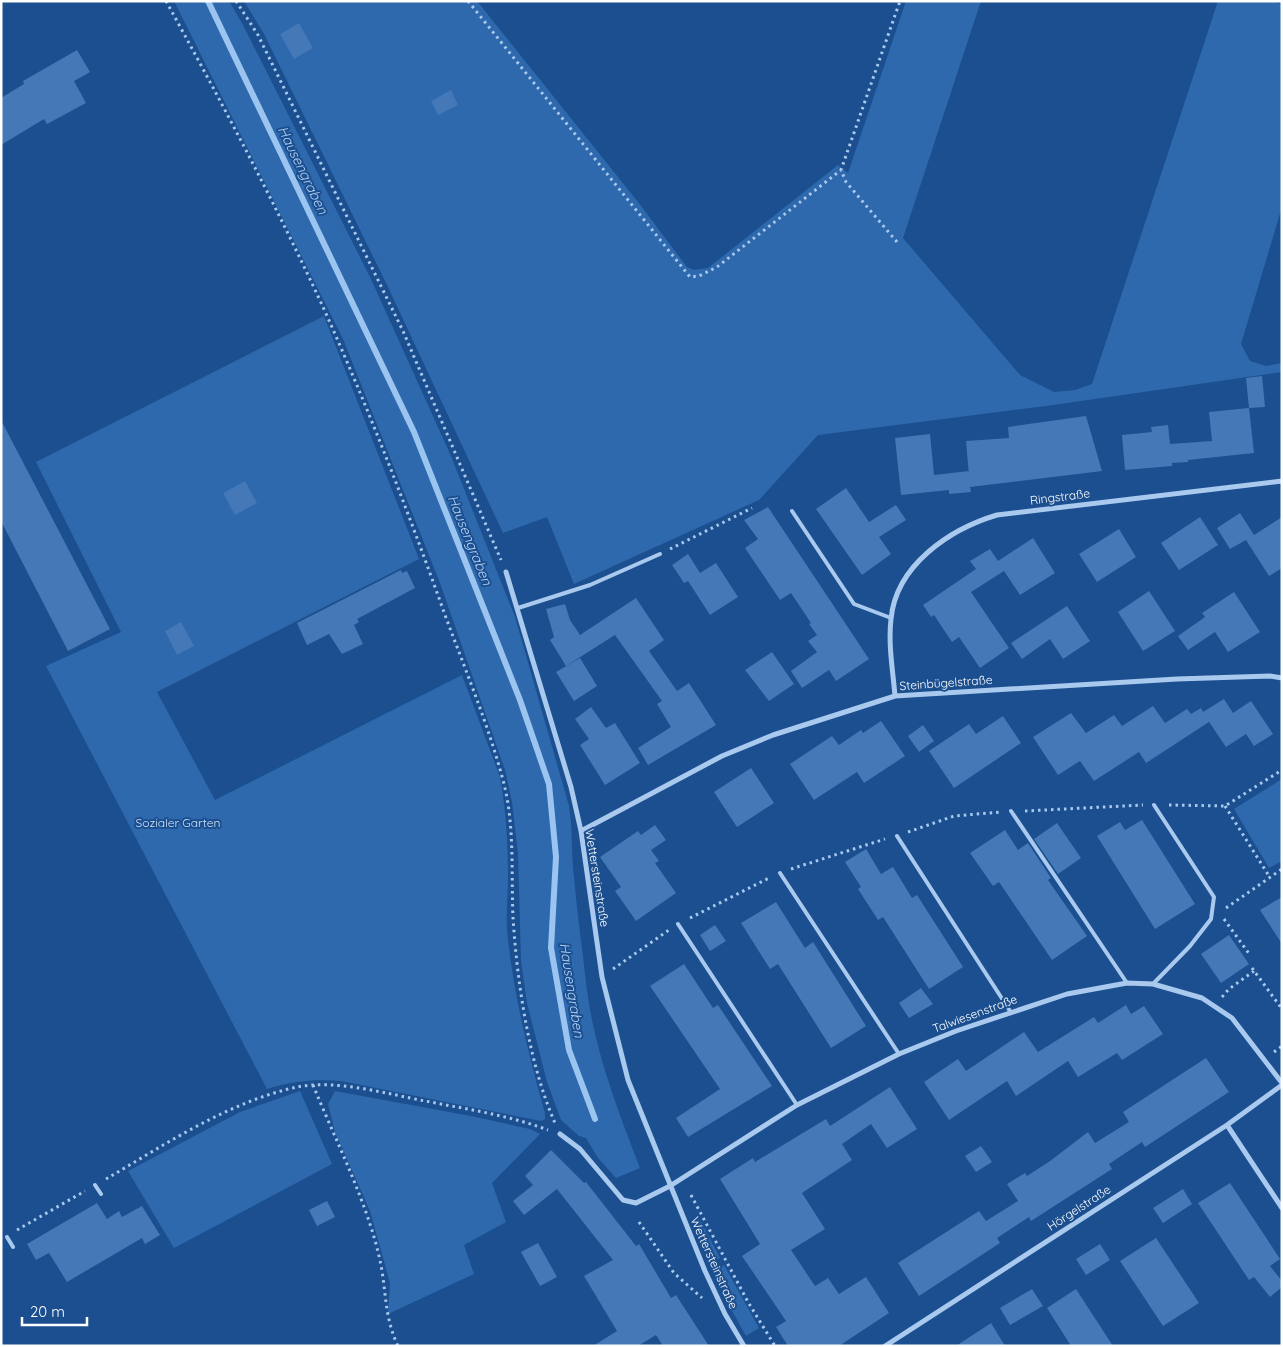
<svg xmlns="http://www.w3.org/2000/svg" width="1283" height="1347" viewBox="0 0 1283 1347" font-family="Quicksand,sans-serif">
<rect width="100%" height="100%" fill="#1b4f8f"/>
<!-- green -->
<path fill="#2e69ad" d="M 174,1 L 229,1 L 242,23 L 371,279 L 451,456 L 515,617 L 569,806 C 573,830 571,852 574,877 C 577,912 582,947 586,982 C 593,1047 617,1108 640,1168 L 616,1178 L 598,1158 L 586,1138 L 579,1136 L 561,1120 L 547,1082 L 527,1003 L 521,961 L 518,854 L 512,802 L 505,770 L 440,583 L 343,339 Z
M 244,1 L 477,1 L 638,202 L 687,267 L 694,270 L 708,268 L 838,165 L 848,173 L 906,1 L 981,1 L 903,238 L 1020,375 L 1054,392 L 1075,390 L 1092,384 L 1218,1 L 1272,1 L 1282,4 L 1282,207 L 1241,344 L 1250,361 L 1266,366 L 1282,363 L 1282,372 L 1046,406 L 818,435 L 759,500 L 574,584 L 547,517 L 503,533 L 387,285 L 264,34 Z
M 324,316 L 419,559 L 157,692 L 215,800 L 462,675 L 500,777 C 506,809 508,844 508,876 C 508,894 506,912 507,930 C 513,992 528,1053 545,1113 L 545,1119 L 541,1121 L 341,1081 C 314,1079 293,1081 267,1089 L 46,666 L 121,632 L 36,462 Z
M 1282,779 L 1282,861 L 1269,868 L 1234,809 Z
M 300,1091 L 332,1164 L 174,1248 L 128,1171 L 240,1112 Z
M 335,1091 L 471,1116 L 530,1129 L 540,1134 L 492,1183 L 506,1222 L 464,1245 L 474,1274 L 388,1314 L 390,1283 L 370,1211 L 335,1132 L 328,1104 Z
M 698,1216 L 720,1258 L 710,1263 L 693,1219 Z
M 724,1265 L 759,1328 L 746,1336 L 731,1309 L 715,1270 Z"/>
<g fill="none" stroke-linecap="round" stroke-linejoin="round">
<!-- stream -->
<path stroke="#9cc4f0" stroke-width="6" d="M 208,1 L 414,432 L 520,700 L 549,784 L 556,857 L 551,948 L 569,1050 L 595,1119"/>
</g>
<!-- building -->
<path fill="#4478b7" d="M 299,23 L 313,48 L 294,59 L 280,34 Z
M 77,50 L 90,72 L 74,81 L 86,103 L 47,124 L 44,119 L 1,145 L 1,98 L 24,84 L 23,81 Z
M 451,90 L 458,105 L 438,115 L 431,101 Z
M 1262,376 L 1265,407 L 1249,408 L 1246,378 Z
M 1249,408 L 1254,453 L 1188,460 L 1188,462 L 1172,463 L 1172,466 L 1125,470 L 1122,435 L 1152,432 L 1151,427 L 1168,425 L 1170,444 L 1212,441 L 1209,412 Z
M 1086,416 L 1102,471 L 970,487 L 971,492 L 949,494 L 949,490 L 901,495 L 895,438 L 930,434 L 934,475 L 969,471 L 969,476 L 966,441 L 1009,438 L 1008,427 Z
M 1,420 L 110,629 L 68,651 L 1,521 Z
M 245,481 L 257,503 L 235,515 L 223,493 Z
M 846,488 L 869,522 L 896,505 L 906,520 L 879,537 L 891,554 L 862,575 L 816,509 Z
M 768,507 L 869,659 L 836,681 L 829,670 L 802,688 L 791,671 L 817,652 L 808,641 L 817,635 L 809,624 L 811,623 L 791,593 L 780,600 L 745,548 L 758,539 L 744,520 Z
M 1240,513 L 1254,535 L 1282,517 L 1282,568 L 1269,576 L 1246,540 L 1230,549 L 1217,528 Z
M 1200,517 L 1218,545 L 1179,570 L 1161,543 Z
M 1119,529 L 1136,557 L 1097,582 L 1079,554 Z
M 1033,538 L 1055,573 L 1020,595 L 1004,571 L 971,592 L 1009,648 L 980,668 L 959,637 L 952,642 L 934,615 L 931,617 L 923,605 L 976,569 L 970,561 L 990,549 L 998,561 Z
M 688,554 L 700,573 L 716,563 L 738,597 L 710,615 L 688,581 L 684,583 L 672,565 Z
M 401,570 L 402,573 L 407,571 L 415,588 L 357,619 L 359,622 L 354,625 L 363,644 L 342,654 L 329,634 L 307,645 L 297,623 Z
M 1149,591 L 1175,631 L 1143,651 L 1118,612 Z
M 1234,592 L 1260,632 L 1228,652 L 1215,632 L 1188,650 L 1178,636 L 1205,617 L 1202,613 Z
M 636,598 L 664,640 L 649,651 L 677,691 L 689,683 L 716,725 L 648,765 L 638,748 L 671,727 L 657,704 L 662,701 L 615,635 L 566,666 L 550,640 L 554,637 L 546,609 L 565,604 L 570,620 L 580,635 Z
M 1067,606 L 1090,641 L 1063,659 L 1050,639 L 1022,659 L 1011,643 Z
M 181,622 L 194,646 L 177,655 L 165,631 Z
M 772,652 L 794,684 L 769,701 L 745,670 Z
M 580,658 L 597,686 L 574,701 L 556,672 Z
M 1224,699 L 1233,713 L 1251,701 L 1273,734 L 1254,746 L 1246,734 L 1226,747 L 1203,713 L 1209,722 L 1146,763 L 1139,752 L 1094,781 L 1080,761 L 1058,775 L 1033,737 L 1071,713 L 1086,733 L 1114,715 L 1122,726 L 1153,706 L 1165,723 L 1187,709 L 1191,714 L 1201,708 L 1203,712 Z
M 591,707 L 606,728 L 615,723 L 640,763 L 605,785 L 580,745 L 589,739 L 575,719 Z
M 1003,716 L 1021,743 L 954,788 L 929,751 L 969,724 L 976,734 Z
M 881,721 L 905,756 L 864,783 L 857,772 L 814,800 L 790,764 L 832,736 L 839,745 L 861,730 L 863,733 Z
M 923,725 L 934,741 L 919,752 L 908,736 Z
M 751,768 L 774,803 L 737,827 L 714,792 Z
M 1142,820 L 1195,904 L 1155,929 L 1097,836 L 1120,822 L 1125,830 Z
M 1057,823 L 1081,858 L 1058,874 L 1034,839 Z
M 655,825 L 666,840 L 651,850 L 659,861 L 655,863 L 676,893 L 636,921 L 615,891 L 621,887 L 600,857 L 638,831 L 641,835 Z
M 1005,830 L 1018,850 L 1028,843 L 1051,878 L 1048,880 L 1087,936 L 1052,960 L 999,882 L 993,886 L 970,853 Z
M 866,849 L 881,874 L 893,867 L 912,898 L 917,895 L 963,967 L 929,989 L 883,917 L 878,920 L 858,889 L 861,887 L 845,862 Z
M 1282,897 L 1282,944 L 1260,910 Z
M 776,902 L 805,948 L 813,942 L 866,1026 L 831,1048 L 778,964 L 770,969 L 741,923 Z
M 715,925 L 726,941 L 710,951 L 700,935 Z
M 1229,935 L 1249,964 L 1221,983 L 1201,954 Z
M 684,964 L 713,1008 L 718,1005 L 772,1086 L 688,1137 L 676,1118 L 720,1089 L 650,986 Z
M 921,988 L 933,1004 L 909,1018 L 899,1003 Z
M 1126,1005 L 1131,1014 L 1144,1006 L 1163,1034 L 1122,1060 L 1117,1053 L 1078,1077 L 1068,1061 L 1016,1096 L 1007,1081 L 949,1120 L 924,1082 L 958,1059 L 966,1071 L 1024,1032 L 1038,1052 L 1094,1017 L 1098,1023 Z
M 1206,1058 L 1229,1092 L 1145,1147 L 1142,1142 L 1109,1164 L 1112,1169 L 1031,1221 L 1029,1217 L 997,1238 L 1000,1243 L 919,1296 L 898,1263 L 979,1211 L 986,1221 L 1018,1201 L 1007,1184 L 1025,1173 L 1027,1176 L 1050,1161 L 1088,1132 L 1095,1143 L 1129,1122 L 1123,1112 Z
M 890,1087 L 917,1129 L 887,1148 L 871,1124 L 842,1144 L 852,1160 L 802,1193 L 825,1229 L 791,1250 L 815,1286 L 828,1278 L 839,1294 L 866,1277 L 889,1313 L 839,1346 L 788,1346 L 776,1327 L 786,1321 L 742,1256 L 760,1244 L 720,1179 L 753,1158 L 755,1162 L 826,1119 L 830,1126 Z
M 981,1146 L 992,1162 L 976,1172 L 965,1156 Z
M 551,1150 L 584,1183 L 586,1182 L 636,1246 L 639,1244 L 671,1298 L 676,1295 L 709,1346 L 663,1346 L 656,1335 L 638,1346 L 593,1346 L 617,1331 L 584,1276 L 613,1260 L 557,1189 L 524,1215 L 513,1201 L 533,1185 L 525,1176 Z
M 1230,1183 L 1280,1259 L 1270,1266 L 1282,1281 L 1282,1287 L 1270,1297 L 1254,1277 L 1249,1280 L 1198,1203 Z
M 1183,1189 L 1192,1204 L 1163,1223 L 1153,1208 Z
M 327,1201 L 335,1217 L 317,1226 L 309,1210 Z
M 97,1203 L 107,1219 L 119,1211 L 122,1217 L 142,1206 L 160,1235 L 145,1244 L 142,1238 L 67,1282 L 49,1253 L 36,1260 L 27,1244 Z
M 1156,1238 L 1199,1303 L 1163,1326 L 1120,1261 Z
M 538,1243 L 557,1277 L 540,1286 L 521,1252 Z
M 1100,1244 L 1110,1260 L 1086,1275 L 1076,1259 Z
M 1032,1289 L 1043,1306 L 1010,1325 L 1000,1308 Z
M 1076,1289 L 1113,1346 L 1071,1346 L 1047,1308 Z
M 991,1323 L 1005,1346 L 956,1346 Z"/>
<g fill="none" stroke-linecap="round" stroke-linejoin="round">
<!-- path -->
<path stroke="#a9c9ee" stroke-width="3" stroke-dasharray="2.5 4" stroke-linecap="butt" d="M 166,1 C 221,101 275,203 323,307 C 368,407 408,511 445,615 C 465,669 488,724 503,780 C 515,825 511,871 513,917 C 517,982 529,1064 555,1123
M 236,1 L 258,35 L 403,331 L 501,560
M 468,1 L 690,277 L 699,276 L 717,267 L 841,170
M 897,242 L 846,182 L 841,170 L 900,1
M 670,549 L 752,508
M 1169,805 L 1225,806 L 1282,770
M 1225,806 L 1269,876
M 1025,811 L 1143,805
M 908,832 L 954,816 L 1001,812
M 791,869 L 885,839
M 1226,908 L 1282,869
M 690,918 L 769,878
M 1224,919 L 1250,955
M 1252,968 L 1282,1009
M 613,969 L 669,930
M 1222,997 L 1229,989 L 1254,971
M 1274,1052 L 1282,1046
M 313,1085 C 335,1139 366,1200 379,1256 C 387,1289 383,1314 398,1346
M 106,1179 C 166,1144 228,1102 297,1087 C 335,1079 388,1094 425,1101 C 466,1109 508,1115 548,1130
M 691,1195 L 748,1302 L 775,1346
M 639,1222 L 674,1273 L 702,1298
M 17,1230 L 85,1191"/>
<!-- service -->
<path stroke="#a9c9ee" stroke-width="4" d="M 792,511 L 854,604 L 891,618
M 518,608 L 590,585 L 660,554
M 1011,811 L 1127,983
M 897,836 L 1010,1011
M 780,873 L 899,1054
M 678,924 L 797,1105
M 1153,984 L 1190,946 L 1211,919 L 1214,897 L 1154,805
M 95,1185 L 101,1194
M 7,1237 L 13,1247"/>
<!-- minor -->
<path stroke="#a9c9ee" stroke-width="5" d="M 506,572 L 571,787 L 581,831 L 602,977 L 628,1080 L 705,1271 L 725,1314 L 744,1346
M 895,696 C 893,671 888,645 891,619 C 896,565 950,529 997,515 L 1282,481
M 581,831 L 722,756 L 773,735 L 895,696 L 1177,679 L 1270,676 L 1282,678
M 1227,1125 L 1282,1208
M 560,1134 L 580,1149 L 623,1200 L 636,1203 L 670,1186 L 797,1105 L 899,1054 L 956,1031 L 1067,994 L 1127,983 L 1153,984 L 1202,998 L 1232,1018 L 1282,1083
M 885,1346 L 1227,1125 L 1282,1085"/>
</g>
<g text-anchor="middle" stroke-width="4" stroke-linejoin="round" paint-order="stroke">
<!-- street labels -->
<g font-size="12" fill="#fff" stroke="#1b4f8f">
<text transform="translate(1060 497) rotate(-7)" y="4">Ringstraße</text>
<text transform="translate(946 683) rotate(-4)" y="4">Steinbügelstraße</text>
<text transform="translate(597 878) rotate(81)" y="4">Wettersteinstraße</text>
<text transform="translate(975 1014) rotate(-20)" y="4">Talwiesenstraße</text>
<text transform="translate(1079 1208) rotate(-33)" y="4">Hörgelstraße</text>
<text transform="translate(714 1263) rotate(66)" y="4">Wettersteinstraße</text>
</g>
<!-- park labels -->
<g font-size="12" fill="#cfe3fa" stroke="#1b4f8f">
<text x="178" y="827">Sozialer Garten</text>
</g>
<!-- water labels -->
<g font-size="14" font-style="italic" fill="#b5d3f5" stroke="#1b4f8f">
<text transform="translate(303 170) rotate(64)" y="5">Hausengraben</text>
<text transform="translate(470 540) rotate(68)" y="5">Hausengraben</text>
<text transform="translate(572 990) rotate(81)" y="5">Hausengraben</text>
</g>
</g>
<!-- border -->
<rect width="1283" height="1347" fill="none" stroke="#ffffff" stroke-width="5"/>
<!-- scale -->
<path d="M22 1317v8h65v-8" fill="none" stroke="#ffffff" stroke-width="2.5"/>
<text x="30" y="1317" font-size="15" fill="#ffffff" stroke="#1b4f8f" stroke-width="4" paint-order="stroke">20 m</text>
</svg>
